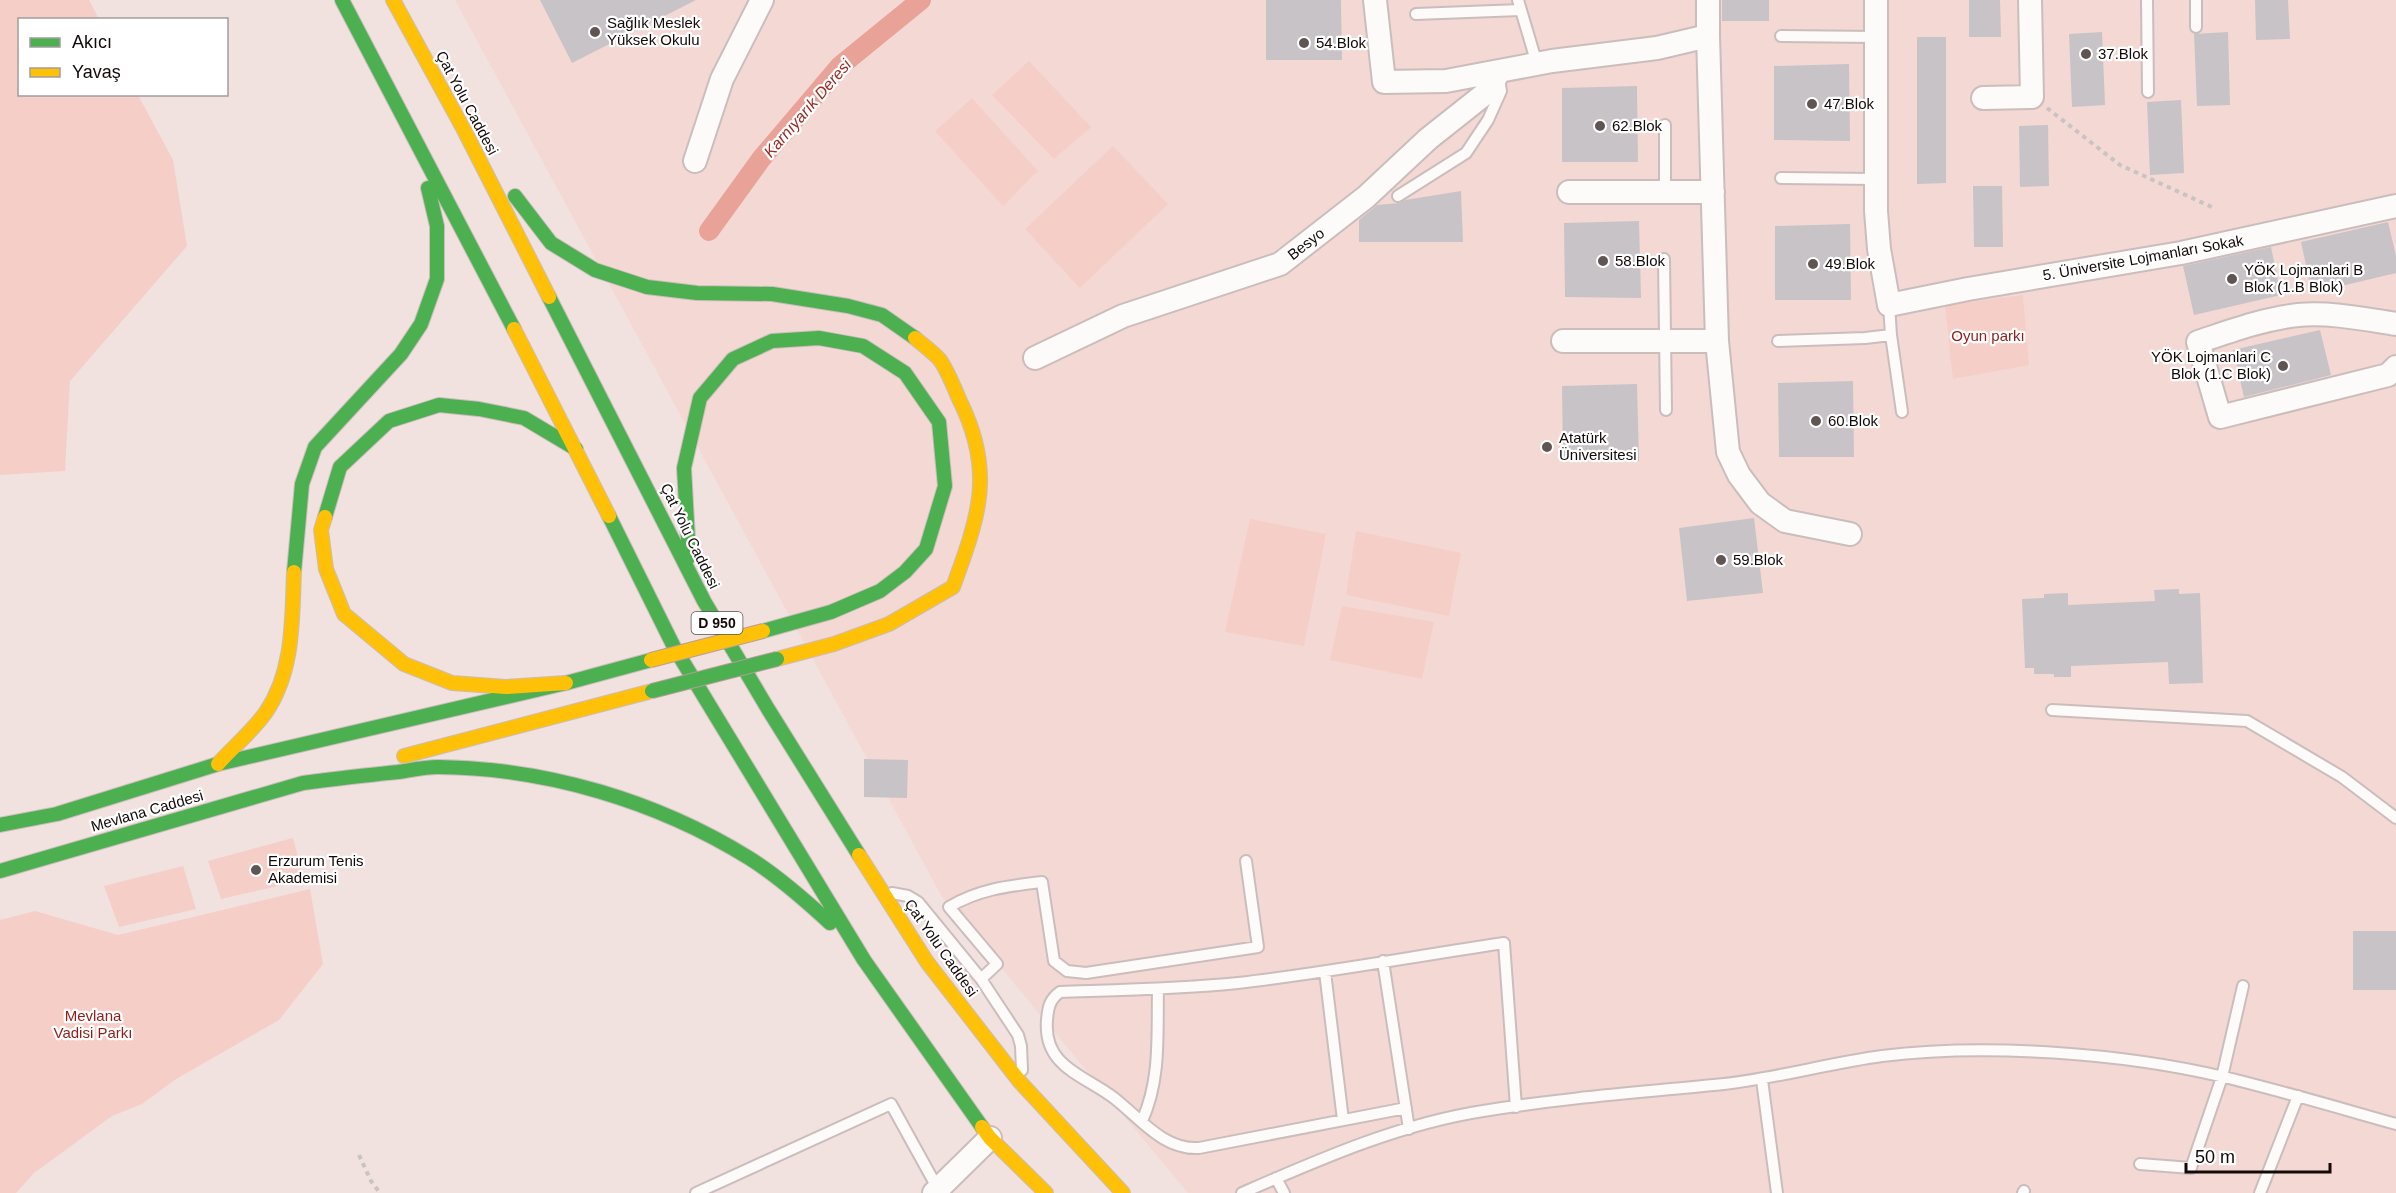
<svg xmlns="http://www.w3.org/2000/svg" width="2396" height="1193" viewBox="0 0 2396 1193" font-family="Arial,sans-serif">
<rect width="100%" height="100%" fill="#f1e1df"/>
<!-- built -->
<path fill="#f4d8d4" d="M 455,0 L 2396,0 L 2396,1193 L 1188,1193 L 941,895 Z"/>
<!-- green -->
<path fill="#f6cec8" d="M 0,0 L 89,0 L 99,19 L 20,20 L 20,94 L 138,95 L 173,160 L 187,246 L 70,381 L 65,471 L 0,475 Z
M 1029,61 L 1091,127 L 1054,159 L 992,95 Z
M 972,98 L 1038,171 L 1003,206 L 935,131 Z
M 1113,146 L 1168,204 L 1080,288 L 1025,229 Z
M 2023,295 L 2029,365 L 1953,379 L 1945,305 Z
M 1250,519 L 1326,534 L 1304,646 L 1225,632 Z
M 1356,531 L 1461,553 L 1449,616 L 1346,595 Z
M 1342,606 L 1434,622 L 1422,679 L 1330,660 Z
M 293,838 L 304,880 L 221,899 L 208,861 Z
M 183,866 L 196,909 L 119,927 L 104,886 Z
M 310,889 L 323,964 L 279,1020 L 176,1079 L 142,1104 L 112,1116 L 34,1173 L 16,1193 L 0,1193 L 0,920 L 35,911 L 118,935 Z"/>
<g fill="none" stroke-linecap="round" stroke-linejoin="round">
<!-- canal -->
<path stroke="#e9a298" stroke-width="20" d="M 709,231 L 761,159 L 840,66 L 921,0"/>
</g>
<!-- building -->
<path fill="#c8c3c7" d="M 540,0 L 696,0 L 572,63 Z
M 1266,0 L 1341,0 L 1342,60 L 1266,60 Z
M 1722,0 L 1769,0 L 1769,21 L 1722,21 Z
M 1969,0 L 2000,0 L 2001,37 L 1969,37 Z
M 2255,0 L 2288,0 L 2290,39 L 2256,40 Z
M 2102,32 L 2105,105 L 2072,107 L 2069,34 Z
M 2228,32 L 2230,105 L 2197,106 L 2194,34 Z
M 1917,37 L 1946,37 L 1946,183 L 1917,184 Z
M 1849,64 L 1850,141 L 1774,140 L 1774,66 Z
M 1637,86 L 1638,162 L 1562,162 L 1562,88 Z
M 2181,100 L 2184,173 L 2150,175 L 2147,102 Z
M 2048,125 L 2049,186 L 2020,187 L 2019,126 Z
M 1973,186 L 2002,186 L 2003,247 L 1974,247 Z
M 1461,191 L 1463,242 L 1359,242 L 1359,220 L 1377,205 L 1399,203 L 1405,200 Z
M 1639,221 L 1641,298 L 1565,297 L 1564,223 Z
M 2388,222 L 2396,256 L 2396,273 L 2312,293 L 2301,242 Z
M 1850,224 L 1851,300 L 1775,300 L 1775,226 Z
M 2271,247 L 2281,295 L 2194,315 L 2183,266 Z
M 2320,330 L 2331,375 L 2244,397 L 2233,350 Z
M 1853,381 L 1854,457 L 1779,457 L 1778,383 Z
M 1637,384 L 1639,461 L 1563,460 L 1562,386 Z
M 1754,518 L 1763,593 L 1687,601 L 1679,528 Z
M 2179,589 L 2179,594 L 2200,593 L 2203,683 L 2169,684 L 2168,662 L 2071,666 L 2071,677 L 2054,677 L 2054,674 L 2034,674 L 2034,668 L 2025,668 L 2022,599 L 2044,598 L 2044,594 L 2068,593 L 2068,605 L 2155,601 L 2154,590 Z
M 864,759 L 908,760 L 907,798 L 864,797 Z
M 2353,931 L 2396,931 L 2396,990 L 2353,990 Z"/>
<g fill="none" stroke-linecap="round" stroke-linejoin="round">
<!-- lane casing -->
<g stroke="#cabdbc" stroke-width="14">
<path id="lane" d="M 1518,0 L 1537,64
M 2147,0 L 2148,92
M 2196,0 L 2196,27
M 1416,14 L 1520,10
M 1781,36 L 1876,37
M 1665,125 L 1665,192
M 1781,178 L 1876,179
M 1398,196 L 1466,153 L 1488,120 L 1501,91 L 1499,78
M 1664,259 L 1666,410
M 1891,335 L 1902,412
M 1778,341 L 1865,338 L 1891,335 L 1889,305
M 2052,710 L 2247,721 L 2342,777 L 2396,818
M 892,893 L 908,896 L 918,902 L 981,979 L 1018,1035 L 1021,1046 L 1022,1070
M 1383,961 L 1409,1129
M 1325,972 L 1343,1120
M 981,979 L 997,964 L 949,907 C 979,889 1008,886 1042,882 L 1054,961 L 1067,971 L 1086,973 L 1258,947 L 1246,861
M 1762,1080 L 1777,1193
M 1406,1108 L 1199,1148 C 1163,1150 1140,1118 1114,1098 C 1084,1075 1043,1067 1047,1020 C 1048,1007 1050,999 1060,992 C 1119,990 1179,989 1238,983 C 1327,973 1415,956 1504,943 L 1516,1107
M 1142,1121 C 1161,1079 1157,1035 1158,989
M 2140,1164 L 2191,1168 L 2222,1077 L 2243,986
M 1276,1178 L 1284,1193
M 696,1193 L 891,1104 L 938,1189
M 1242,1193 C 1318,1160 1399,1124 1483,1111 C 1562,1098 1644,1092 1724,1084 C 1778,1078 1829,1063 1882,1056 C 1986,1043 2122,1053 2224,1077 C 2282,1091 2339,1108 2396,1124
M 2023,1193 L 2024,1191
M 2260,1193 L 2298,1096"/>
</g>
<!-- street casing -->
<g stroke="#cabdbc" stroke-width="26">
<path id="street" d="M 1375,0 L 1384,82 L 1446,81 L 1552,61 L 1657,48 L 1708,36 L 1708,0
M 1876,0 L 1876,211 L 1879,249 L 1889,305 L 1968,289 L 2181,253 L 2396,206
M 1708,36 L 1717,341 L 1728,452 L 1739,475 L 1760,503 L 1785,521 L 1850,534
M 1983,98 L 2032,97 L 2030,0
M 695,161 L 722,79 L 762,0
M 1569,192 L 1713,192
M 2396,324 C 2364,319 2330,312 2298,315 C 2263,319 2231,331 2198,342 L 2220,417 L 2388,375 L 2396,367
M 1563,341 L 1717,341
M 1035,358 L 1123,316 L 1280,264 L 1366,197 L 1428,139 L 1486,93 L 1499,72
M 934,1193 L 990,1138"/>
</g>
<!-- fast casing -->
<g stroke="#cabdbc" stroke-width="16">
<path id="fast" d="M 342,0 L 514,329
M 515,196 L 551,243 L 595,270 L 647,287 L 697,293 L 772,294 L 848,306 L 882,315 L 915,338
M 549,297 L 704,601 L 768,709 L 859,855
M 609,516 L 674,647 L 864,960 L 982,1127
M 325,517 L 340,467 L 389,421 L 439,405 L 479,409 L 524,418 L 576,449
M 689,557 L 684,468 L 700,398 L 733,359 L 772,341 L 819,338 L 863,346 L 905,373 L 939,422 L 945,486 L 926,549 L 905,572 L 880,591 L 831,612 L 763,631
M 294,572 L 302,484 L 315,447 L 401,354 L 421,324 L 437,279 L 437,226 L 428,188
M 218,764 L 566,683 L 651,660
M 303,783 C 335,779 366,775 398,772 C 411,770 425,767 438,767 C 546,768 657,801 749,858 C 778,876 804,899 830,923
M 0,825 L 57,814 L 218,764
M 0,871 L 303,783"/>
</g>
<!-- slow casing -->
<g stroke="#cabdbc" stroke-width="16">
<path id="slow" d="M 393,0 L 464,130 L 549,297
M 514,329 L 609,516
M 325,517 L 321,530 L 326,569 L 344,614 L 404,664 L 452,683 L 506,687 L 566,683
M 777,659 L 834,644 L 889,624 L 953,587 C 979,516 995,472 960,401 C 954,388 948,371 940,360 C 933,352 923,345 915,338
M 404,756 L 652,691
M 218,764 C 233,747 253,731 266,712 C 294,671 292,619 294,572
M 859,855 L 927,962 L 1020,1082 L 1123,1193
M 982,1127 L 990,1138 L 1046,1193"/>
</g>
<!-- path -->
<path stroke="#c9c4c3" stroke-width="4" stroke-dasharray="4.5 4.5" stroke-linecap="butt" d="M 2047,108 L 2120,165 L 2214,208
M 359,1155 L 371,1181 L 380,1193"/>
<!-- lane -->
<use href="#lane" stroke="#fdfafa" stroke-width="10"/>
<!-- street -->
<use href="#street" stroke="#fdfafa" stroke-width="22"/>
<!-- fast -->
<use href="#fast" stroke="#4caf50" stroke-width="14"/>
<!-- slow -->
<use href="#slow" stroke="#ffc107" stroke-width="14"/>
<!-- fast-bridge casing -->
<g stroke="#b49e9b" stroke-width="16" stroke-linecap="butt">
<path id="fast-bridge" d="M 652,691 L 777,659"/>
</g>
<!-- slow-bridge casing -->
<g stroke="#b49e9b" stroke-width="16" stroke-linecap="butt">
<path id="slow-bridge" d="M 651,660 L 763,631"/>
</g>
<!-- fast-bridge -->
<use href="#fast-bridge" stroke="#4caf50" stroke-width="14"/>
<!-- slow-bridge -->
<use href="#slow-bridge" stroke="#ffc107" stroke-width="14"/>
</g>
<!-- markers -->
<g fill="#615553" stroke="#fff" stroke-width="2">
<circle cx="595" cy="32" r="6"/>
<circle cx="1304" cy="43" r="6"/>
<circle cx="2086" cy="54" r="6"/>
<circle cx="1812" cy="104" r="6"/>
<circle cx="1600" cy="126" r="6"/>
<circle cx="1603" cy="261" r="6"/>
<circle cx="1813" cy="264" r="6"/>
<circle cx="2232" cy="279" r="6"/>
<circle cx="2283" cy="366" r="6"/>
<circle cx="1816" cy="421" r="6"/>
<circle cx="1547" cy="447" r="6"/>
<circle cx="1721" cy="560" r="6"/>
<circle cx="256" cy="870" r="6"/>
</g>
<g text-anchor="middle" stroke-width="4.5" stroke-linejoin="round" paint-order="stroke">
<!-- shield labels -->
<rect fill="#fff" stroke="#5a5352" stroke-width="1.5" x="691.5" y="612" width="51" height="22" rx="4.5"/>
<g font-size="14" font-weight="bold" fill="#130908">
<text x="717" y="628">D 950</text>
</g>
<!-- poi labels -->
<g font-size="15" fill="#130908" stroke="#fff" text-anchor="start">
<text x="607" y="28">Sağlık Meslek<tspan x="607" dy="17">Yüksek Okulu</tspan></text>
<text x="1316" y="48">54.Blok</text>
<text x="2098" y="59">37.Blok</text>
<text x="1824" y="109">47.Blok</text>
<text x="1612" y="131">62.Blok</text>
<text x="1615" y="266">58.Blok</text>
<text x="1825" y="269">49.Blok</text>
<text x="2244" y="275">YÖK Lojmanlari B<tspan x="2244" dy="17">Blok (1.B Blok)</tspan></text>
<text x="2271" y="362" text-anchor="end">YÖK Lojmanlari C<tspan x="2271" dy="17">Blok (1.C Blok)</tspan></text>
<text x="1828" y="426">60.Blok</text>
<text x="1559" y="443">Atatürk<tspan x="1559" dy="17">Üniversitesi</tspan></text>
<text x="1733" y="565">59.Blok</text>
<text x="268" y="866">Erzurum Tenis<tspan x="268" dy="17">Akademisi</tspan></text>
</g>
<!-- street labels -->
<g font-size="15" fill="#130908" stroke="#fff">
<text transform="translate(467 103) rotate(62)" y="5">Çat Yolu Caddesi</text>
<text transform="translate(1306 244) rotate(-38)" y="5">Besyo</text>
<text transform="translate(2143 258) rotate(-10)" y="5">5. Üniversite Lojmanları Sokak</text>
<text transform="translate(690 536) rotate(64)" y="5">Çat Yolu Caddesi</text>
<text transform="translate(147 811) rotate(-16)" y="5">Mevlana Caddesi</text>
<text transform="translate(941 948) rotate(55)" y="5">Çat Yolu Caddesi</text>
</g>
<!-- park labels -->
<g font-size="15" fill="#8d1e18" stroke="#fff">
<text x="1988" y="341">Oyun parkı</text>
<text x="93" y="1021">Mevlana<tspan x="93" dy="17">Vadisi Parkı</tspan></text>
</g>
<!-- water labels -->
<g font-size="16" font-style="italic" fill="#992a22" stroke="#fff">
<text transform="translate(807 108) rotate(-49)" y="6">Karnıyarık Deresi</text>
</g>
</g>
<!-- legend -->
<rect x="18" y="18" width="210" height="78" fill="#ffffff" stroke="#a19d9c" stroke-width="1.5"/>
<rect x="30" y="38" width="30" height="9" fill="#4caf50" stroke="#a19d9c" stroke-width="1.5"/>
<text x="72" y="48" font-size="18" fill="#130908">Akıcı</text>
<rect x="30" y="68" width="30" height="9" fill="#ffc107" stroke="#a19d9c" stroke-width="1.5"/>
<text x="72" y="78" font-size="18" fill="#130908">Yavaş</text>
<!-- scale -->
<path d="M2186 1163v9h144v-9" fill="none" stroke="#130908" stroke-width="3"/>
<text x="2195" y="1163" font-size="18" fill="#130908" stroke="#ffffff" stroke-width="4.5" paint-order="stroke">50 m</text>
</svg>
